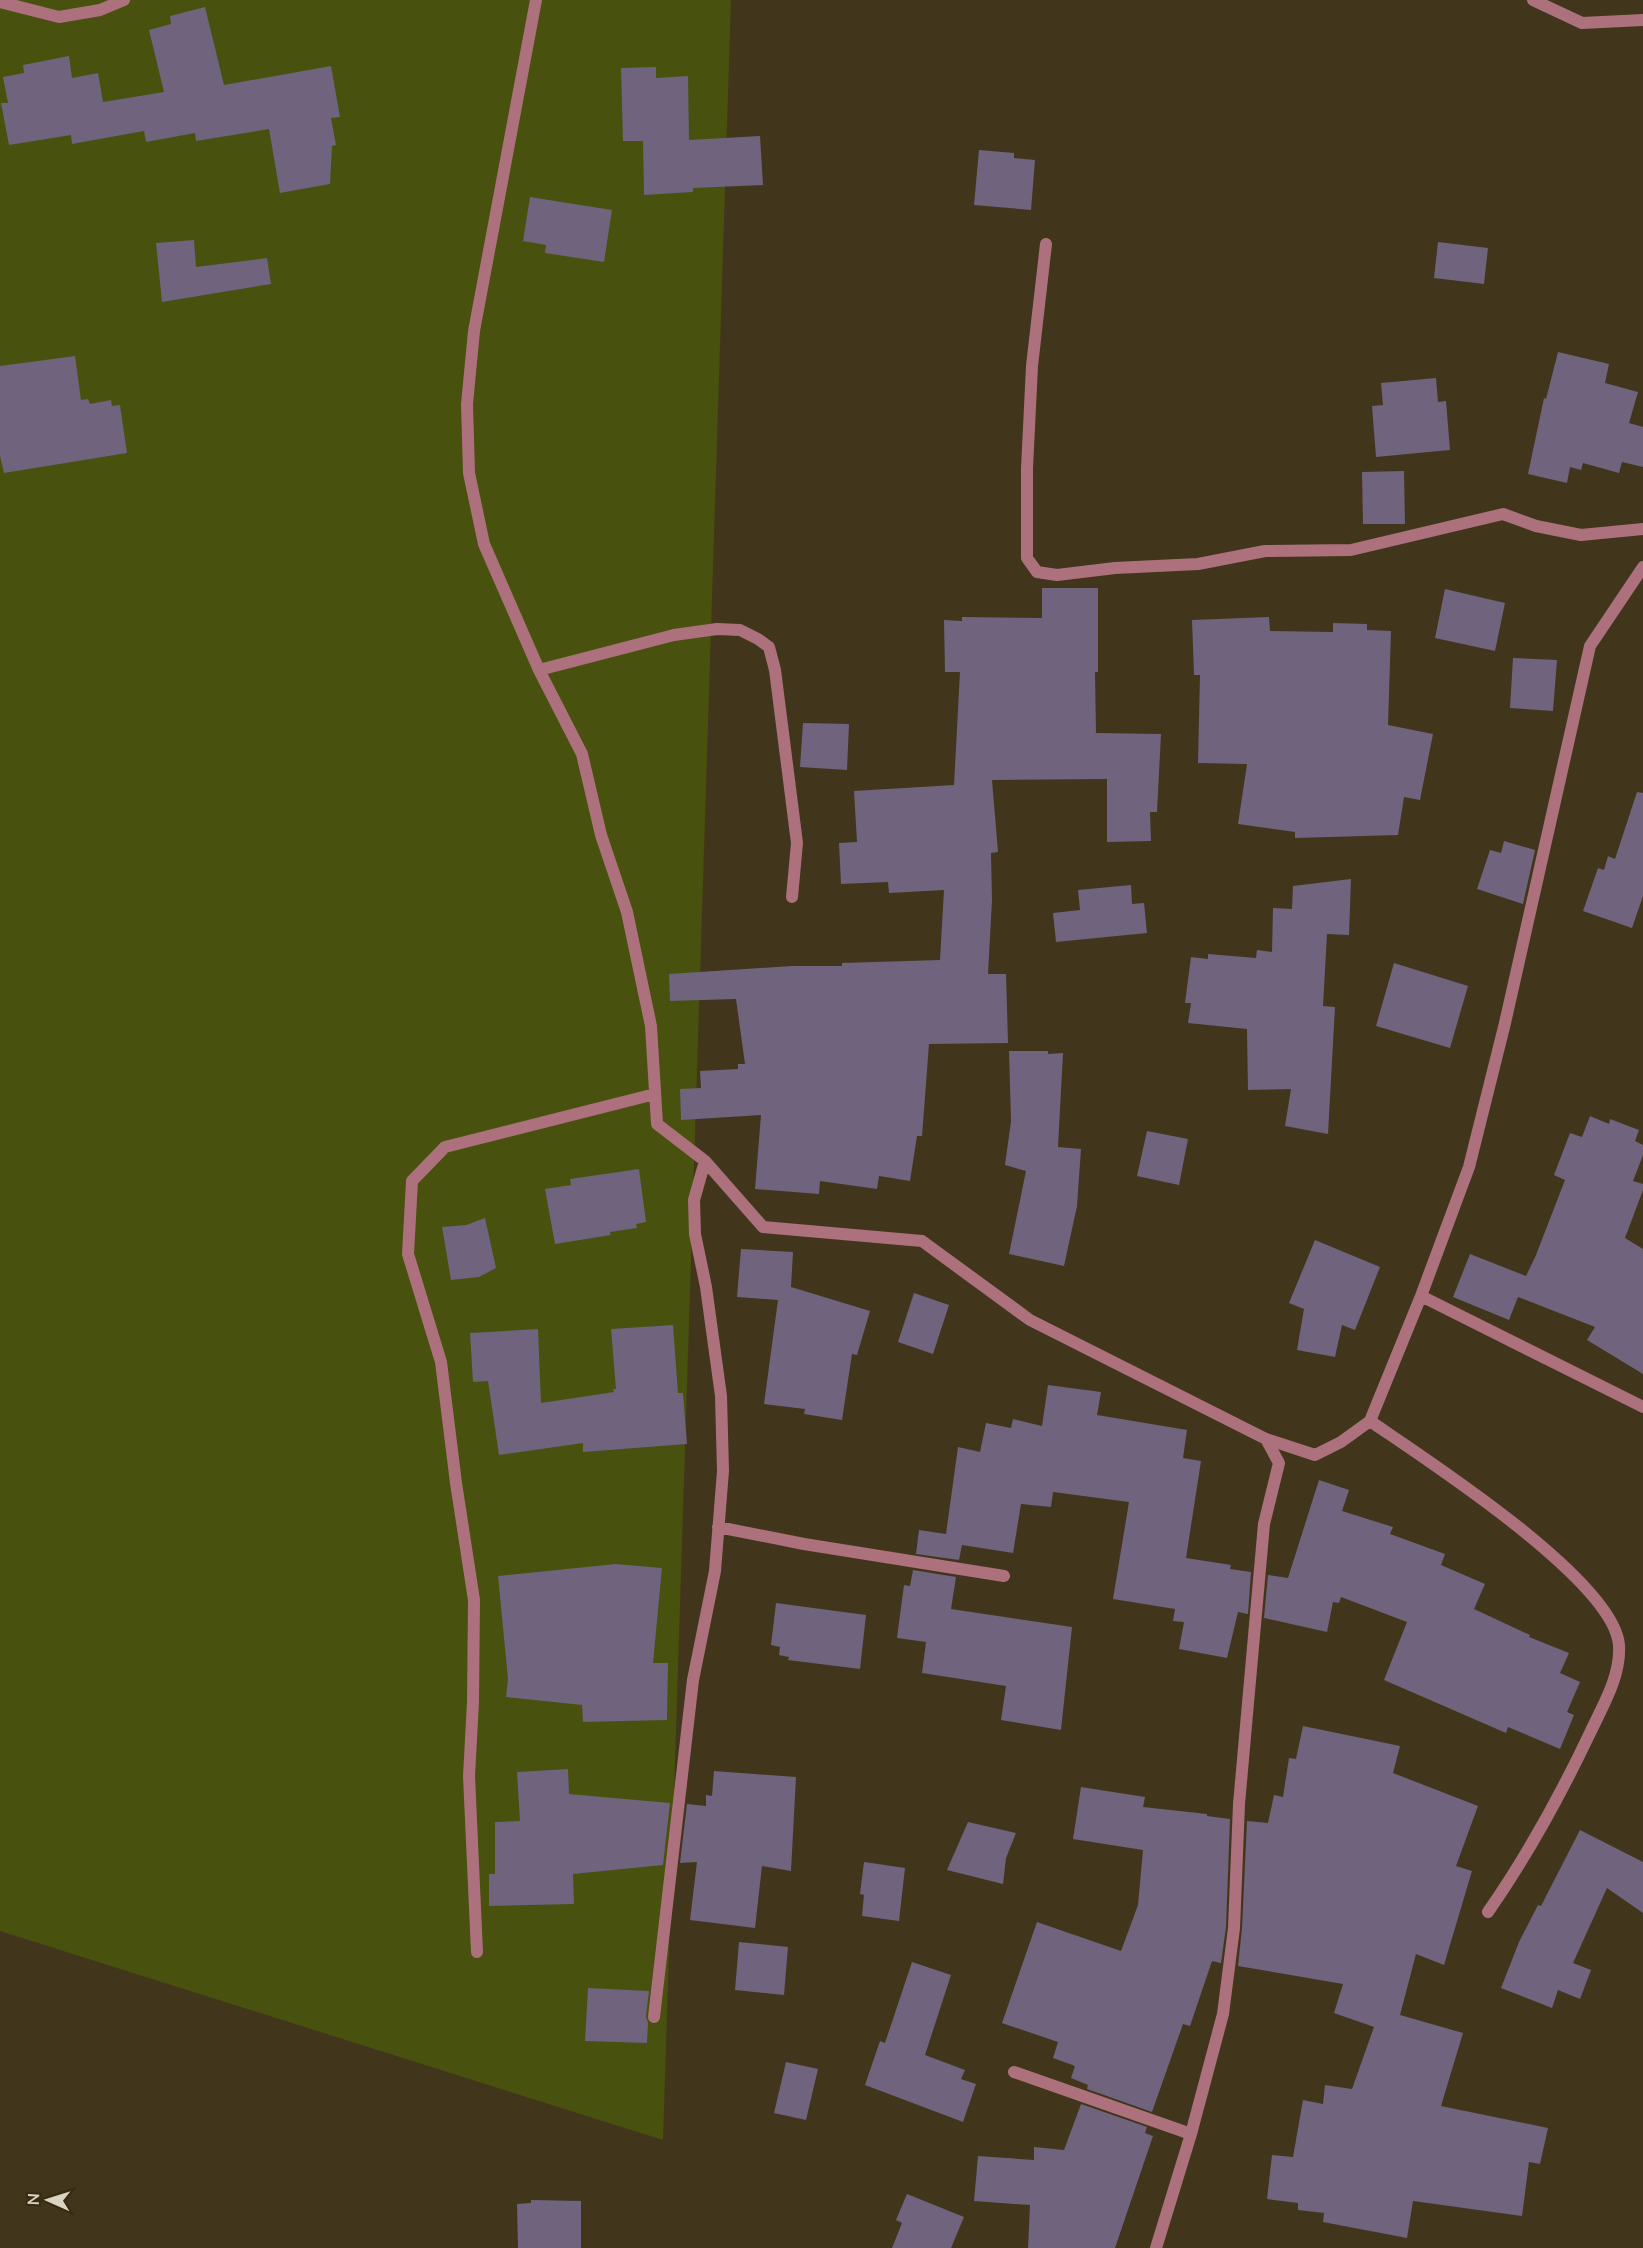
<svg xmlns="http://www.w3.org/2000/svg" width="1643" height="2248" viewBox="0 0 1643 2248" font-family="Mulish,sans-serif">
<rect width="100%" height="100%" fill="#41361c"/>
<!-- green -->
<path fill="#48510e" d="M 0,0 L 731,0 L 663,2140 L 0,1931 Z"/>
<!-- building -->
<path fill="#6f637d" d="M 205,7 L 224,85 L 331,66 L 340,117 L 331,118 L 336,145 L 332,146 L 330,184 L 280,193 L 269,129 L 196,141 L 195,133 L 146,142 L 144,131 L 72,144 L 71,135 L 9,145 L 1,103 L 8,103 L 3,77 L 24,73 L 23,65 L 69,56 L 72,78 L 98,73 L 103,102 L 164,92 L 149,30 L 171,24 L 170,16 Z
M 656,67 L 656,78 L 688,76 L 689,140 L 760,136 L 763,185 L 693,188 L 693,192 L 644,195 L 643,141 L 623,141 L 621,68 Z
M 979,150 L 1014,153 L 1014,158 L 1035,160 L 1031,210 L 974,205 Z
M 530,197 L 612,210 L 604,262 L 545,253 L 546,245 L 523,241 Z
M 194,240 L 196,267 L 267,258 L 271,284 L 162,302 L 156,243 Z
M 1438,242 L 1488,248 L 1484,284 L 1434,278 Z
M 1558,352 L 1609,364 L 1605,383 L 1638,392 L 1629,423 L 1643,427 L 1643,467 L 1622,462 L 1619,473 L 1583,463 L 1581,470 L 1570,467 L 1567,483 L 1528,474 L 1544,398 L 1546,399 Z
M 75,356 L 81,400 L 88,399 L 90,404 L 111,400 L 112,406 L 120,405 L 127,453 L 4,473 L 0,456 L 0,366 Z
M 1436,378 L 1438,402 L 1446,401 L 1450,450 L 1376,457 L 1372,406 L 1383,405 L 1381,383 Z
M 1404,471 L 1405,524 L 1363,524 L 1362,472 Z
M 1042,588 L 1098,588 L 1098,672 L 1095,672 L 1096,733 L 1161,734 L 1157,812 L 1150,812 L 1151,841 L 1107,842 L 1107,779 L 992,780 L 998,852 L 991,853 L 992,900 L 988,974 L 1006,974 L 1008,1043 L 929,1044 L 922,1136 L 917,1136 L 910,1181 L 879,1176 L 877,1189 L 820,1181 L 819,1194 L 755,1189 L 761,1115 L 681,1120 L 680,1089 L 701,1088 L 700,1071 L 738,1069 L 738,1064 L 745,1064 L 736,999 L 670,1001 L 669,974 L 792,966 L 842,966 L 842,963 L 940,960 L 944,890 L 889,893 L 888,882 L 841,884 L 839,843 L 857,842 L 854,791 L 954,785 L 960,672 L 945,672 L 944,620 L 962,621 L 962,617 L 1042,618 Z
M 1445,589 L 1505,603 L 1495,651 L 1435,638 Z
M 1269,617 L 1270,631 L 1333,632 L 1333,623 L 1367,624 L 1367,630 L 1391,631 L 1388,725 L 1433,734 L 1420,800 L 1404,797 L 1398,835 L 1295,838 L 1295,832 L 1238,824 L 1247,764 L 1198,763 L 1200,675 L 1194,675 L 1192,620 Z
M 1513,658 L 1557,660 L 1553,711 L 1510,708 Z
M 803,723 L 849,724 L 847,770 L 800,767 Z
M 1637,792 L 1643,793 L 1643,896 L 1632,928 L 1583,911 L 1598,868 L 1604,870 L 1608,856 L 1615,859 Z
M 1504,841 L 1535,850 L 1523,904 L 1477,889 L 1490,850 L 1501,853 Z
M 1351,879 L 1349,935 L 1327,934 L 1323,1006 L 1335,1007 L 1328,1134 L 1285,1126 L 1291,1089 L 1248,1090 L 1247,1029 L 1188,1023 L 1191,1003 L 1185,1003 L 1191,957 L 1208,959 L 1208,954 L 1256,958 L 1257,950 L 1272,952 L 1273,908 L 1292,909 L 1293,886 Z
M 1131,885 L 1132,904 L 1144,903 L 1147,933 L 1056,942 L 1053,913 L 1080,910 L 1078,890 Z
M 1394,963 L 1468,986 L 1450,1048 L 1376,1026 Z
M 1009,1051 L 1048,1051 L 1048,1054 L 1063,1053 L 1058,1147 L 1081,1149 L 1077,1206 L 1064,1266 L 1009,1254 L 1026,1171 L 1005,1165 L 1011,1121 Z
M 1590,1116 L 1609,1124 L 1610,1119 L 1639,1130 L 1635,1141 L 1643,1145 L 1643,1155 L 1633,1181 L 1643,1184 L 1643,1190 L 1625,1238 L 1643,1249 L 1643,1374 L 1587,1340 L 1595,1327 L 1518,1297 L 1509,1320 L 1453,1297 L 1470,1254 L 1526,1276 L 1536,1255 L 1565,1180 L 1554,1175 L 1570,1133 L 1582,1137 Z
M 1147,1131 L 1188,1139 L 1179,1185 L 1137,1176 Z
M 639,1169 L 646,1222 L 636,1224 L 637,1228 L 610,1232 L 611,1235 L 555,1244 L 545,1189 L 571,1185 L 570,1179 Z
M 485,1218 L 496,1268 L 479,1277 L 451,1280 L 442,1227 L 466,1225 Z
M 1315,1240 L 1380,1267 L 1355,1330 L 1342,1325 L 1335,1357 L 1297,1350 L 1304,1309 L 1289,1303 Z
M 741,1249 L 793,1252 L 791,1287 L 870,1311 L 857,1355 L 852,1354 L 842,1420 L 804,1414 L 805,1409 L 764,1404 L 778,1300 L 737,1297 Z
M 914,1293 L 949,1305 L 933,1354 L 898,1342 Z
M 673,1325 L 678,1393 L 683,1393 L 687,1444 L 583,1452 L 583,1443 L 499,1455 L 488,1381 L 473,1382 L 470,1333 L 538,1329 L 541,1403 L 614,1392 L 613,1389 L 616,1389 L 611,1329 Z
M 1048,1385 L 1101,1392 L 1097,1415 L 1187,1430 L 1183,1458 L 1201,1461 L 1186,1558 L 1231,1565 L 1230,1569 L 1251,1572 L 1248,1614 L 1238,1612 L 1227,1658 L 1179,1649 L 1184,1622 L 1173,1621 L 1175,1609 L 1113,1599 L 1129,1502 L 1053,1492 L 1051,1507 L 1021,1504 L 1013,1553 L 962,1545 L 959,1560 L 916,1554 L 919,1530 L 946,1534 L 958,1447 L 980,1452 L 986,1423 L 1011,1428 L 1013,1419 L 1042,1426 Z
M 1319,1480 L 1349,1490 L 1342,1511 L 1393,1527 L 1390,1534 L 1445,1554 L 1441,1565 L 1485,1584 L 1474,1609 L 1530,1635 L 1529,1637 L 1569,1653 L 1560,1673 L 1580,1682 L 1567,1712 L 1574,1715 L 1560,1749 L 1508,1727 L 1506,1733 L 1384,1680 L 1407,1622 L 1341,1597 L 1339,1603 L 1333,1602 L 1327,1632 L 1264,1618 L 1268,1575 L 1288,1578 Z
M 616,1564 L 662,1568 L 653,1663 L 668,1663 L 667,1720 L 583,1722 L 582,1705 L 506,1697 L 508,1679 L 498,1576 Z
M 913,1570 L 956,1577 L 951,1609 L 1072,1627 L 1061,1730 L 1001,1720 L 1006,1686 L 922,1673 L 926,1642 L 897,1638 L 904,1585 L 910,1586 Z
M 776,1603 L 866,1615 L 860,1669 L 788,1660 L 789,1657 L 779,1655 L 780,1647 L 771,1645 Z
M 1303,1726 L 1400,1746 L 1393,1773 L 1478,1806 L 1456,1866 L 1472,1871 L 1444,1965 L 1416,1954 L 1400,2015 L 1463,2033 L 1441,2106 L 1548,2128 L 1540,2164 L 1529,2162 L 1522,2216 L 1413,2201 L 1407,2238 L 1323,2222 L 1324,2213 L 1298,2210 L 1298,2203 L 1267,2199 L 1272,2155 L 1293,2157 L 1303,2100 L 1323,2104 L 1325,2085 L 1352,2089 L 1374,2027 L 1334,2013 L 1343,1984 L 1238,1966 L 1242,1928 L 1247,1821 L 1268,1823 L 1274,1795 L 1283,1797 L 1289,1758 L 1296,1759 Z
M 568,1769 L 569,1794 L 670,1803 L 663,1865 L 573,1874 L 574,1904 L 489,1906 L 489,1874 L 495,1874 L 495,1822 L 520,1821 L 517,1772 Z
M 714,1771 L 796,1777 L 791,1871 L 762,1866 L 755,1928 L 690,1920 L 697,1862 L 680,1863 L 687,1804 L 706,1806 L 706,1795 L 712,1796 Z
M 1081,1787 L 1145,1797 L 1143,1807 L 1207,1814 L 1207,1816 L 1230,1819 L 1226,1927 L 1221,1963 L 1212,1961 L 1190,2026 L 1183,2024 L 1152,2112 L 1087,2089 L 1088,2085 L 1071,2078 L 1075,2066 L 1053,2058 L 1058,2042 L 1002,2023 L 1037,1922 L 1121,1951 L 1138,1905 L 1143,1850 L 1073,1839 Z
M 968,1822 L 1016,1833 L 1006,1858 L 1003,1884 L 947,1870 Z
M 1580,1830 L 1643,1862 L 1643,1913 L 1607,1888 L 1573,1963 L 1591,1970 L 1580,1999 L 1558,1990 L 1552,2008 L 1501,1988 L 1519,1942 L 1538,1905 L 1541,1906 Z
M 864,1862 L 905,1868 L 899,1921 L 862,1916 L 864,1895 L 860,1894 Z
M 739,1942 L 788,1947 L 784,1995 L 735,1990 Z
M 912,1962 L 951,1975 L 925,2055 L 965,2070 L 961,2079 L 976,2084 L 963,2122 L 865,2085 L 880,2041 L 885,2043 Z
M 588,1988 L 649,1991 L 646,2016 L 648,2023 L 647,2043 L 585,2041 Z
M 786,2062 L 818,2069 L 806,2120 L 774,2113 Z
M 1081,2104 L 1147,2127 L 1145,2133 L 1153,2136 L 1115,2248 L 1028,2248 L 1030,2205 L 974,2201 L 978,2156 L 1034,2160 L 1034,2147 L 1064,2150 Z
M 907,2194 L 964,2217 L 951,2248 L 892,2248 L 902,2223 L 896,2220 Z
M 531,2200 L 581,2201 L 581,2248 L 518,2248 L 517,2204 L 531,2203 Z"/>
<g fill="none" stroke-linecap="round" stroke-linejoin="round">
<!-- minor -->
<path stroke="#ac717d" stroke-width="12" d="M 536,0 L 474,331 L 467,404 L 469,473 L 484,544 L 539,670 L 582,754 L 601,835 L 627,912 L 651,1026 L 657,1124 L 705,1161 L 763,1227 L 922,1241 L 1030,1320 L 1266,1439 L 1315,1455 L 1341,1442 L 1370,1421 L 1421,1296 L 1469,1167 L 1505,1023 L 1590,646 L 1643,567
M 1533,0 L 1582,23 L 1643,20
M 0,2 L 59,17 L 100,10 L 124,0
M 1046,244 L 1032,366 L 1027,468 L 1027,558 L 1037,572 L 1057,575 L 1115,568 L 1198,564 L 1265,551 L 1351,550 L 1503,514 L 1536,526 L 1581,535 L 1643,529
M 539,670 L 674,635 L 717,629 L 740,630 L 758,639 L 769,647 L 775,670 L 797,843 L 792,897
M 1421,1296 L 1643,1407
M 1370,1421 C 1425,1459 1614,1580 1619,1645 C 1621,1677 1602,1707 1589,1735 C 1560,1796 1527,1856 1488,1912
M 718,1527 L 804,1544 L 1004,1576
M 477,1952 L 469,1776 L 473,1702 L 474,1600 L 456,1483 L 441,1362 L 408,1254 L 412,1181 L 445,1147 L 655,1094
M 654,2017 L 693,1680 L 715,1571 L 723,1471 L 721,1396 L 706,1287 L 695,1234 L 694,1200 L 705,1161
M 1014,2072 L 1191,2134
M 1156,2248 L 1191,2134 L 1223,2014 L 1234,1928 L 1239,1804 L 1264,1524 L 1279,1463 L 1266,1439"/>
</g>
<!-- north arrow -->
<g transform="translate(48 2200) rotate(273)" stroke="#372c12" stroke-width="4.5" paint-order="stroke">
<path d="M0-4.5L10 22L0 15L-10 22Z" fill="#dad3c4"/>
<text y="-9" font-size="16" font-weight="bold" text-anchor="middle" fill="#dad3c4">N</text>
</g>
</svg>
